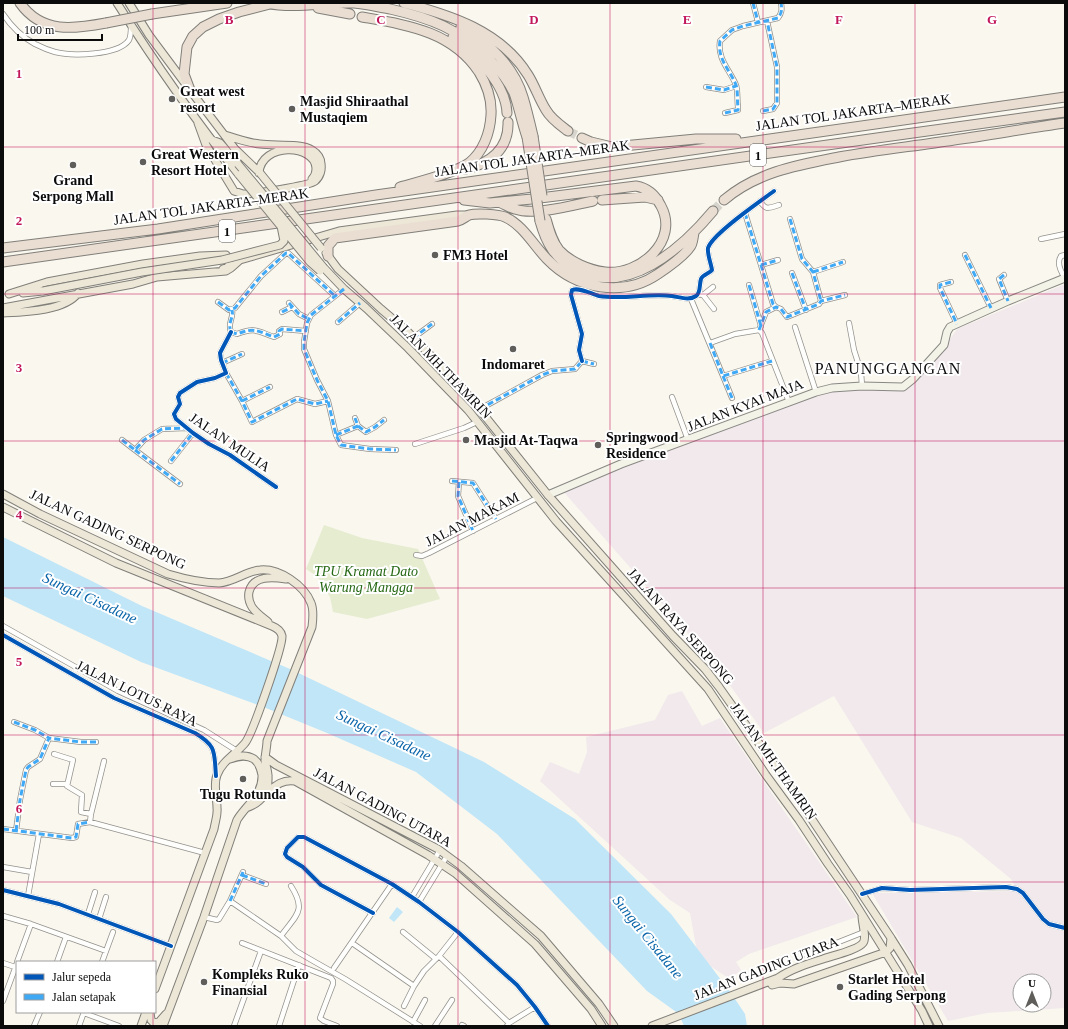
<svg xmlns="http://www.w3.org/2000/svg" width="1068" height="1029" viewBox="0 0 1068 1029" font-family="Georgia,serif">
<rect width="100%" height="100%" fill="#faf7ee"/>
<!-- industrial -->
<path fill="#f1e9ec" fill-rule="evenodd" d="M 1065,284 L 1065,1008 L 987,1013 L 948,1021 L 872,893 L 1018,891 L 1011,879 L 961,838 L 912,822 L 834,696 L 764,733 L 714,663 L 562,490 L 837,387 L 904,388 L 933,364 L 957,329 ZM 1020,981 L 1044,981 L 1044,1005 L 1020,1005 Z
M 682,691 L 702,726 L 720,718 L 857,917 L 749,954 L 736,962 L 741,970 L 730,979 L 707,964 L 697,952 L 690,913 L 670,900 L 540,781 L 550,762 L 579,774 L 587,752 L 586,737 L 655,720 L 668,695 Z"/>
<!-- cemetery -->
<path fill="#e6ecd0" d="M 324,525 L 362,538 L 418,549 L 440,599 L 367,619 L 333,612 L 330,597 L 318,577 L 306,569 Z"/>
<!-- water -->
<path fill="#c0e6f8" d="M 3,537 L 142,606 L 290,669 L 484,762 L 575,819 L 671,914 L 731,993 L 745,1014 L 747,1026 L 684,1026 L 679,1014 L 647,991 L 497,834 L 416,772 L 327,733 L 266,708 L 141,662 L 3,596 Z
M 397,907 L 403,912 L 394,922 L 389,918 Z"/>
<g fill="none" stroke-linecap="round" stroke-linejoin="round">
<!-- highway-tunnel -->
<path stroke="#d6d4cc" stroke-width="9" stroke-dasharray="9 4.5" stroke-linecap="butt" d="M 568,131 L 582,138
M 713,211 L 724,200"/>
<!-- street casing -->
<g stroke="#93918d" stroke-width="6">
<path id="street" d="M 753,3 L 758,22
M 3,14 C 11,26 22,37 35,44 C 41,47 48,50 55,52 C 71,56 118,56 129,40 C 131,36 131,30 131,25
M 706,87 L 724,90 L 736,86
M 763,111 L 773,109 L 777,103 L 777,67 L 767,21
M 725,113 L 738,110 L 738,107 C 737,100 738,91 736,85 C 730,70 717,59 720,41 L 732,30 L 743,26 L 778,18 C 782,13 782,9 781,3
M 760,201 C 766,211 769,208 779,205
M 745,213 L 773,304 L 776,307
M 790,219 L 802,259 L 813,272 L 821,301
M 1041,239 L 1065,234
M 965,255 L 991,308
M 761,265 L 778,260
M 813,272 L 843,262
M 792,273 L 806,310
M 1004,275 L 999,279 L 1008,301
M 1065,278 C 1061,272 1056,263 1061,256 L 1065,255
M 951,282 L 940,285 L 940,288 L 957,324
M 749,285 L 761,326
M 344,289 L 311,315 L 307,323 L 304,342 L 304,349 L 317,380 L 328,401 L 336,435 L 341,445 L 370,449 L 396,450
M 698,294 L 703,295 L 713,287
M 703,295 L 714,309
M 691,299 L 723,376 L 772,361
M 218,302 L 229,310 L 235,308 L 261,276 L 286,253 L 288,253 L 335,296
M 289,303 L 299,314 L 309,319
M 282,312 L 292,307
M 338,322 L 360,303
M 849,323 L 854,350 L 861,372 L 862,386
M 795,327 L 816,392
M 759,330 L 766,312 L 776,307 L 781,309 L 787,317 L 819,304 L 821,301 L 845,295
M 759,330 L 762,333 L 789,402
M 231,332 L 220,353 L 221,360 L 226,373 L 215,378 L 197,382 L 180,393 L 178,397 L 180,404 L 174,414 L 176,419 L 193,433 L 209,444 L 230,455 L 276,487
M 231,332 L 237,334 C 255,327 257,331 274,337 L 280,334 L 279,331 L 282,329 L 306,331
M 231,332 C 227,323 234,318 232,310
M 413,338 L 432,324
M 710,343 L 735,334 L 759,330
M 582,361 L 579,350 L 582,334 L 571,295 L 572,290 C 580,287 591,294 599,296 C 623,300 648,293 672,296 C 680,297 689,301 696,296 C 701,293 699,285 701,279 C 703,274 709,274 712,270 C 711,263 707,254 708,248 C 712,234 761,201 774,191
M 582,361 L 594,364
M 222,363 L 242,354
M 226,373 L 242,401 L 252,422 L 297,399 L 315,404 L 328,401
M 723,376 L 732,398
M 672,397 L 688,440
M 242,401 L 270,387
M 480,409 L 542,375 L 552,371 L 575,369 L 582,361
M 358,426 L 366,432 L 375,427 L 384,420
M 336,435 L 358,426 L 355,418
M 122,440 L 135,450 L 144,440 L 162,429 L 187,428
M 415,444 L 464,428 L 477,422
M 135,450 L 180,484
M 171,461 L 193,433
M 452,481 L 473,483 L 496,519
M 459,482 L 458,496 L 473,531
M 416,555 L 422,556 L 429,553 L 537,498
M 3,626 L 118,691 L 204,730 L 237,751
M 3,635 L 114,698 L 195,733 C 216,746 214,751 216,774
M 14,722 L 35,730 L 49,738
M 54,754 L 73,760 L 67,786 L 82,795 L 81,812 L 91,814
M 53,784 L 67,784
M 90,822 L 91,814 L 104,761
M 3,829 L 72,838 L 76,837 L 78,824 L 90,822 L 205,853
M 16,831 L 20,800 L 26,770 L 28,767 L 40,759 L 49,738 L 81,742 L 96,742
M 3,867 L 32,872
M 242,875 L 266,884
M 3,890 L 59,904 L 171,946
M 862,894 L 882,888 L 910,890 L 1006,887 L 1017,889 L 1023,893 L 1043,919 L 1049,924 L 1065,928
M 28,896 L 39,834
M 412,897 L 440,850
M 230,901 L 281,936 L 296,951 L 315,962 L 345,979 L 420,1026
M 419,902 L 447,856
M 373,913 L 321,885 L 303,867 L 287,857 L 285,854 L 287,848 L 298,837 L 304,837 L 392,884 L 419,902 L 458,932 L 517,985 L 535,1007 L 548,1026
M 88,914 L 95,892
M 3,916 L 31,924 L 106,951
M 204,917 L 217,920 L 219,919 L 230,901 L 243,872
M 99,919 L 106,897
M 403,932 L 436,959
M 281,936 C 296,915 307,911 291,886
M 242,943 L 331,978 L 333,981 L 333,984 L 320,1018 L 324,1021 L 337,1026
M 352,943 L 414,986
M 806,955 L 864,932
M 439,956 L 509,1023
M 17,962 L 31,924
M 57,962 L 66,937
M 102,962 L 113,932
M 3,963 L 15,967
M 334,968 L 392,884
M 3,1001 L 17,963
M 404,1006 L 414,986 L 424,971 L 439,956 L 458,932
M 84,1013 L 119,1026
M 413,1022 L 425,1000
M 462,1025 L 464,1026
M 34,1026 L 40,1012
M 79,1026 L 84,1012
M 234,1026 L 261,951
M 279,1026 L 299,965
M 435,1026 L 452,1000
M 507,1026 L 509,1023 L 535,1007"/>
</g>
<!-- secondary casing -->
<g stroke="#898884" stroke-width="9">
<path id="secondary" d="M 548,495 L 621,464 L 816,392 L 832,388 L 862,386 L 903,387 L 913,379 L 944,345 L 947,332 L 950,327 L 1008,301 L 1065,278"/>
</g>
<!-- primary casing -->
<g stroke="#807f7a" stroke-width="9">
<path id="primary" d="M 117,3 C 155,63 195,120 239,175
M 129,3 L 149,35 L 190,90 L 235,149 L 260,173
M 198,123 L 206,145 L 234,191 C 237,192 240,193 243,194 C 253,194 309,186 315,181 C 320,177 322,170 321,164 C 321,158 317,153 312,150 C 301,143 273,146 260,144 C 248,143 237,139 225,135
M 212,140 L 220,143 L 238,164
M 259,173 C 261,142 315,144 316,168 C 316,173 315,176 312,179
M 326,253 L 338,269 L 381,309 L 408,332 L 464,390 L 548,495 L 673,636 L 705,669 L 719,687 L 795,794 L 891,938 L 908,965 L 939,1026
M 324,268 L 344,289 L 366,308 L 408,348 L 468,410 L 556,521 L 708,689 L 766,775 L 799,820 L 828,864 L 850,895 L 922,1011 L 929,1026
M 23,293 L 43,291
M 9,294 L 47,282 L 143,264 L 200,256 L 226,255 C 229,258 230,263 228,267 L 223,269
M 3,308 L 133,284 L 157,277 L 226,271 L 231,268 L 240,260 L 339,231 L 457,215 L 469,215
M 3,313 C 24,312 65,311 78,293
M 3,494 L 40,514 L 168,574 C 185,579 201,583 219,583 C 234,582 246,571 260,570 C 279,568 304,585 311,603 C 314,610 313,619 312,627 L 267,741 C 267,747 265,754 265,761 C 266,766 268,771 268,776 C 269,793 261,803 246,808
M 3,507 L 116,563 L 272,626 C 277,628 281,631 282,636 C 283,646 252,735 245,743 C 236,754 222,761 217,775 C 213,785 217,797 217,808 C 218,815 215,822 214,829 L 155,989
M 268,622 C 262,617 256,613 252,607 C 249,602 248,597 249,592 C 253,575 273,577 286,579
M 265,757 L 276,765 L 438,849 L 461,866 L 541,936 L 599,1004 L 614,1026
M 264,795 C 274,787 281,779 295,781 L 428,855 L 455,873 L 535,944 L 591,1009 L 602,1026
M 772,985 L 780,983 L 794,984 L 886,952 L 890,948 L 891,938
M 150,1012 L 151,1020 L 154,1023 L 159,1022 L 166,1014
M 141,1026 L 146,1012
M 163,1026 L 204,917 L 237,820 C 246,805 263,795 262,775 C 261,769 259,763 254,759 C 246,754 238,756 230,759
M 652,1026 L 778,978 C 791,969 807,964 823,959 C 831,956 858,950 863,943 C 867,938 862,923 862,916"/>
</g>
<!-- highway casing -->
<g stroke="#807f7a" stroke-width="11">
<path id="highway" d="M 20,3 C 42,34 74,29 106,23
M 266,3 C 295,9 325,2 354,3 C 366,4 378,7 390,9 C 430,18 460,29 489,59 C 499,69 508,80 514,93 C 519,107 522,123 527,137
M 404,3 C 450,15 501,31 528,75 C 535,86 539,99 546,110 C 551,119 560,125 568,131
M 318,8 L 350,14
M 152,14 L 227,3
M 362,17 C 407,25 452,31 479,72 C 487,85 492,100 491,115 C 490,133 483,152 469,163 C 455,173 418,182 400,187
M 461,27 C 488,42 514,66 523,97 C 527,110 530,123 533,136
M 453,37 C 475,53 506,84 507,113
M 190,90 L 184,74 L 187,47 L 193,36 L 203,27 L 219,19 L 239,12 L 270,4
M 582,138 L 591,142 L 612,147 L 696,139 L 736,139
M 465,169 C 490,164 509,149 508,122
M 464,200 L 490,203 L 532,199 L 636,186 C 648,188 656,196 661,206 C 680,241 639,276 605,272 C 589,270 570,262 559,250 C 552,241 549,230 546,219
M 602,200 L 645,197 L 658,200
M 724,200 C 757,172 798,165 839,157 C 877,150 916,146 954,140 C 991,135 1028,128 1065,123
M 501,203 C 506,205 510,208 515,209 C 535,216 573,205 593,201
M 540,221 C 546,243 555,259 576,270 C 628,297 682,248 713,211
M 3,248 L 158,229 L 376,195 L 1065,97
M 328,256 L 328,246 L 335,238 L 458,221 C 462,220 465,217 469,215 C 476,213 498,214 505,217 C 522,224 535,247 547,259 C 576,289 623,298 658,274 C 667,268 684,256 690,247 C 693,244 693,237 694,233
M 3,262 L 884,137 L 1065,112"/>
</g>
<!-- street -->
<use href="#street" stroke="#fefefc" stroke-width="4.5"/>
<!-- secondary -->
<use href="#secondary" stroke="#f4f3e8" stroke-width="7"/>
<!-- primary -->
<use href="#primary" stroke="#ece7d6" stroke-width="7"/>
<!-- highway -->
<use href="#highway" stroke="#eaded2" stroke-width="9"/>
<!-- primary-bridge casing -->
<g stroke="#807f7a" stroke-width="9" stroke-linecap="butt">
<path id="primary-bridge" d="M 238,164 L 324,268
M 260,173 L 321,248
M 239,175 L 310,262 L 320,271
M 43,291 L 142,272 L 222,260 L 280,245 L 284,241 L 281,226"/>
</g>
<!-- highway-bridge casing -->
<g stroke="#807f7a" stroke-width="11" stroke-linecap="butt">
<path id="highway-bridge" d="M 106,23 L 152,14
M 533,136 L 542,196
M 527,137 L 540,221"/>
</g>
<!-- primary-bridge -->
<use href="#primary-bridge" stroke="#ece7d6" stroke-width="7"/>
<!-- highway-bridge -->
<use href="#highway-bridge" stroke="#eaded2" stroke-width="9"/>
<!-- quiet -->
<path stroke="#3fa9f5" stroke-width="3" stroke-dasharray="6 3" stroke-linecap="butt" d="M 753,3 L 758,22
M 706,87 L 724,90 L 736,86
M 763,111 L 773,109 L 777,103 L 777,67 L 767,21
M 725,113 L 738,110 L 738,107 C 737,100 738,91 736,85 C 730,70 717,59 720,41 L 732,30 L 743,26 L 778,18 C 782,13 782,9 781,3
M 745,213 L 773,304 L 776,307
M 790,219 L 802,259 L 813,272 L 821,301
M 965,255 L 991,308
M 761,265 L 778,260
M 813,272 L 843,262
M 792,273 L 806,310
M 1004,275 L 999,279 L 1008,301
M 951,282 L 940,285 L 940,288 L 957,324
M 749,285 L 761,326
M 344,289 L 311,315 L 307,323 L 304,342 L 304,349 L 317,380 L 328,401 L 336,435 L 341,445 L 370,449 L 396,450
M 218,302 L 229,310 L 235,308 L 261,276 L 286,253 L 288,253 L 335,296
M 289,303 L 299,314 L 309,319
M 282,312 L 292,307
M 338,322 L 360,303
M 759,330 L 766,312 L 776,307 L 781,309 L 787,317 L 819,304 L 821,301 L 845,295
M 231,332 L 237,334 C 255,327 257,331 274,337 L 280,334 L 279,331 L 282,329 L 306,331
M 231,332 C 227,323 234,318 232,310
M 413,338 L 432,324
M 710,343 L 723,376 L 772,361
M 582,361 L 594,364
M 222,363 L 242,354
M 226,373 L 242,401 L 252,422 L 297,399 L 315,404 L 328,401
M 723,376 L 732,398
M 242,401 L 270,387
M 480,409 L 542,375 L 552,371 L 575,369 L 582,361
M 358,426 L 366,432 L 375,427 L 384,420
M 336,435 L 358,426 L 355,418
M 122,440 L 135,450 L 144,440 L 162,429 L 186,428
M 135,450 L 180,484
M 171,461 L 193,433
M 452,481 L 473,483 L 496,519
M 459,482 L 458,496 L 473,531
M 14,722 L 35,730 L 49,738
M 3,829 L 72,838 L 76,837 L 78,824 L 90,822
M 16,831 L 20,800 L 26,770 L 28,767 L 40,759 L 49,738 L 81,742 L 96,742
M 242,875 L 266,884
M 230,901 L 243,872"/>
<!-- cycleway casing -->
<g stroke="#fff" stroke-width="6">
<path id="cycleway" d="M 231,332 L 220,353 L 221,360 L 226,373 L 215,378 L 197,382 L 180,393 L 178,397 L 180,404 L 174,414 L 176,419 L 193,433 L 209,444 L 230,455 L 276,487
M 582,361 L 579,350 L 582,334 L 571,295 L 572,290 C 580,287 591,294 599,296 C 623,300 648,293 672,296 C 680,297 689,301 696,296 C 701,293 699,285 701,279 C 703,274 709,274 712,270 C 711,263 707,254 708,248 C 712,234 761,201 774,191
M 3,635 L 114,698 L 195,733 C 217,746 214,752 216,776
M 3,890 L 59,904 L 171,946
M 862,894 L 882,888 L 910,890 L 1006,887 L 1017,889 L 1023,893 L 1043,919 L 1049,924 L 1065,928
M 373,913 L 321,885 L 303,867 L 287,857 L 285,854 L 287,848 L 298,837 L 304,837 L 392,884 L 419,902 L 458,932 L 517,985 L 535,1007 L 548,1026"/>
</g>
<!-- cycleway -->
<use href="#cycleway" stroke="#0057b8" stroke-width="4"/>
</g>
<!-- grid -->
<path fill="none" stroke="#c2185b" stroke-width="1" stroke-opacity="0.55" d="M 153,3 L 153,962M 305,3 L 305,1026M 458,3 L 458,1026M 610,3 L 610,1026M 763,3 L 763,1026M 915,3 L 915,1026M 3,147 L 1065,147M 3,294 L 1065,294M 3,441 L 1065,441M 3,588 L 1065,588M 3,735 L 1065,735M 3,882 L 1065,882M 153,1012 L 153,1026"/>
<!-- markers -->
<g fill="#5f5e5a" stroke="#fff" stroke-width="1.5">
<circle cx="172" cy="99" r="4"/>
<circle cx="292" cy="109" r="4"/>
<circle cx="143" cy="162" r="4"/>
<circle cx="73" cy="165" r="4"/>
<circle cx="435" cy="255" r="4"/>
<circle cx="513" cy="349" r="4"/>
<circle cx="466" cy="440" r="4"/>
<circle cx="598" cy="445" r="4"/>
<circle cx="243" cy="779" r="4"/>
<circle cx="204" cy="982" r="4"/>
<circle cx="840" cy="987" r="4"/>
</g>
<g text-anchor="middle" stroke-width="4" stroke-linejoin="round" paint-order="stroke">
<!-- shield labels -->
<g fill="#fff" stroke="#545454" stroke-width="1">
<rect x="750" y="144" width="16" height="22" rx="3"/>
<rect x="219" y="220" width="16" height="22" rx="3"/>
</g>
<g font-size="13" font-weight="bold" fill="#0b0b0b">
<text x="758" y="160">1</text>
<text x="227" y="236">1</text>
</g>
<!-- poi labels -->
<g font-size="14" font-weight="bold" fill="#0b0b0b" stroke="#fff" text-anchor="start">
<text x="180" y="96">Great west<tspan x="180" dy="16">resort</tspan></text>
<text x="300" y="106">Masjid Shiraathal<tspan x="300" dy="16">Mustaqiem</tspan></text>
<text x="151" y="159">Great Western<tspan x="151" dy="16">Resort Hotel</tspan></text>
<text x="73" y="185" text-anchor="middle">Grand<tspan x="73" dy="16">Serpong Mall</tspan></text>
<text x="443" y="260">FM3 Hotel</text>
<text x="513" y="369" text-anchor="middle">Indomaret</text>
<text x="606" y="442">Springwood<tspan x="606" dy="16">Residence</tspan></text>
<text x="474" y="445">Masjid At-Taqwa</text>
<text x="243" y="799" text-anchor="middle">Tugu Rotunda</text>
<text x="212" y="979">Kompleks Ruko<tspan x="212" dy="16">Finansial</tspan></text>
<text x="848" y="984">Starlet Hotel<tspan x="848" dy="16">Gading Serpong</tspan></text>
</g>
<!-- street labels -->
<g font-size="14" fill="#0b0b0b" stroke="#fff">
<text transform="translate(853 112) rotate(-8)" y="5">JALAN TOL JAKARTA–MERAK</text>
<text transform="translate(532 158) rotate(-8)" y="5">JALAN TOL JAKARTA–MERAK</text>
<text transform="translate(211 206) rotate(-8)" y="5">JALAN TOL JAKARTA–MERAK</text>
<text transform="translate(441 366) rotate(46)" y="5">JALAN MH.THAMRIN</text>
<text transform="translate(745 405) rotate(-21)" y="5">JALAN KYAI MAJA</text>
<text transform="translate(230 442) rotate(34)" y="5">JALAN MULIA</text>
<text transform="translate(472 519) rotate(-27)" y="5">JALAN MAKAM</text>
<text transform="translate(108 529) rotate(25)" y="5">JALAN GADING SERPONG</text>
<text transform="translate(681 626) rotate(48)" y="5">JALAN RAYA SERPONG</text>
<text transform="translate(137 693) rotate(26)" y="5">JALAN LOTUS RAYA</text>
<text transform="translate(774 761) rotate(55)" y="5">JALAN MH.THAMRIN</text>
<text transform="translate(383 807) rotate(28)" y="5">JALAN GADING UTARA</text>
<text transform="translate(766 968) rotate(-21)" y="5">JALAN GADING UTARA</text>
</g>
<!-- park labels -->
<g font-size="14" font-style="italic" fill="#276815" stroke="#fff">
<text x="366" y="576">TPU Kramat Dato<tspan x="366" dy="16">Warung Mangga</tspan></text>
</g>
<!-- water labels -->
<g font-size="15" font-style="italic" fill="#0864a9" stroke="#fff">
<text transform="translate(90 598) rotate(25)" y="5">Sungai Cisadane</text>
<text transform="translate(384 735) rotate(25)" y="5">Sungai Cisadane</text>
<text transform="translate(648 937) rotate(51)" y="5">Sungai Cisadane</text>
</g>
<!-- quarter labels -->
<g font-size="16" letter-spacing="1" fill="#0b0b0b" stroke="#fff">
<text x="888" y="374">PANUNGGANGAN</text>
</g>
</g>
<g font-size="13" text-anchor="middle" font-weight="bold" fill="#c2185b" stroke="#fff" stroke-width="4" stroke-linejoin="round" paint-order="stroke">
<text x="229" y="24">B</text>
<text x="381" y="24">C</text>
<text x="534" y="24">D</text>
<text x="687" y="24">E</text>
<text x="839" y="24">F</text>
<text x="992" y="24">G</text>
<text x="19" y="78">1</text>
<text x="19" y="225">2</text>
<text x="19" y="372">3</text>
<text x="19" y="519">4</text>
<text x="19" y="666">5</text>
<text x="19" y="813">6</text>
</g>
<!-- border -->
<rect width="1068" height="1029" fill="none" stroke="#0b0b0b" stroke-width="8"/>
<!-- legend -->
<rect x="16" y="961" width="140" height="52" fill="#ffffff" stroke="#9d9d9d"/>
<rect x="24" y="974" width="20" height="6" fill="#0057b8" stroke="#9d9d9d"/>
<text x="52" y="981" font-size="12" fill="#0b0b0b">Jalur sepeda</text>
<rect x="24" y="994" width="20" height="6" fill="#3fa9f5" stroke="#9d9d9d"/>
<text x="52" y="1001" font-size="12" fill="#0b0b0b">Jalan setapak</text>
<!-- north arrow -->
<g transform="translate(1032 993)"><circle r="19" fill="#ffffff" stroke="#9d9d9d"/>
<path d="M0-3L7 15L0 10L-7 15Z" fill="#5f5e5a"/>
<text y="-6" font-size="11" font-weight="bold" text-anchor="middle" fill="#0b0b0b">U</text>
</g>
<!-- scale -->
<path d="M18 34v6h84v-6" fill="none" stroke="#0b0b0b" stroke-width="2"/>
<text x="24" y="34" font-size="12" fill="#0b0b0b" stroke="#ffffff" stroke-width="3" paint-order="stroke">100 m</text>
</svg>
